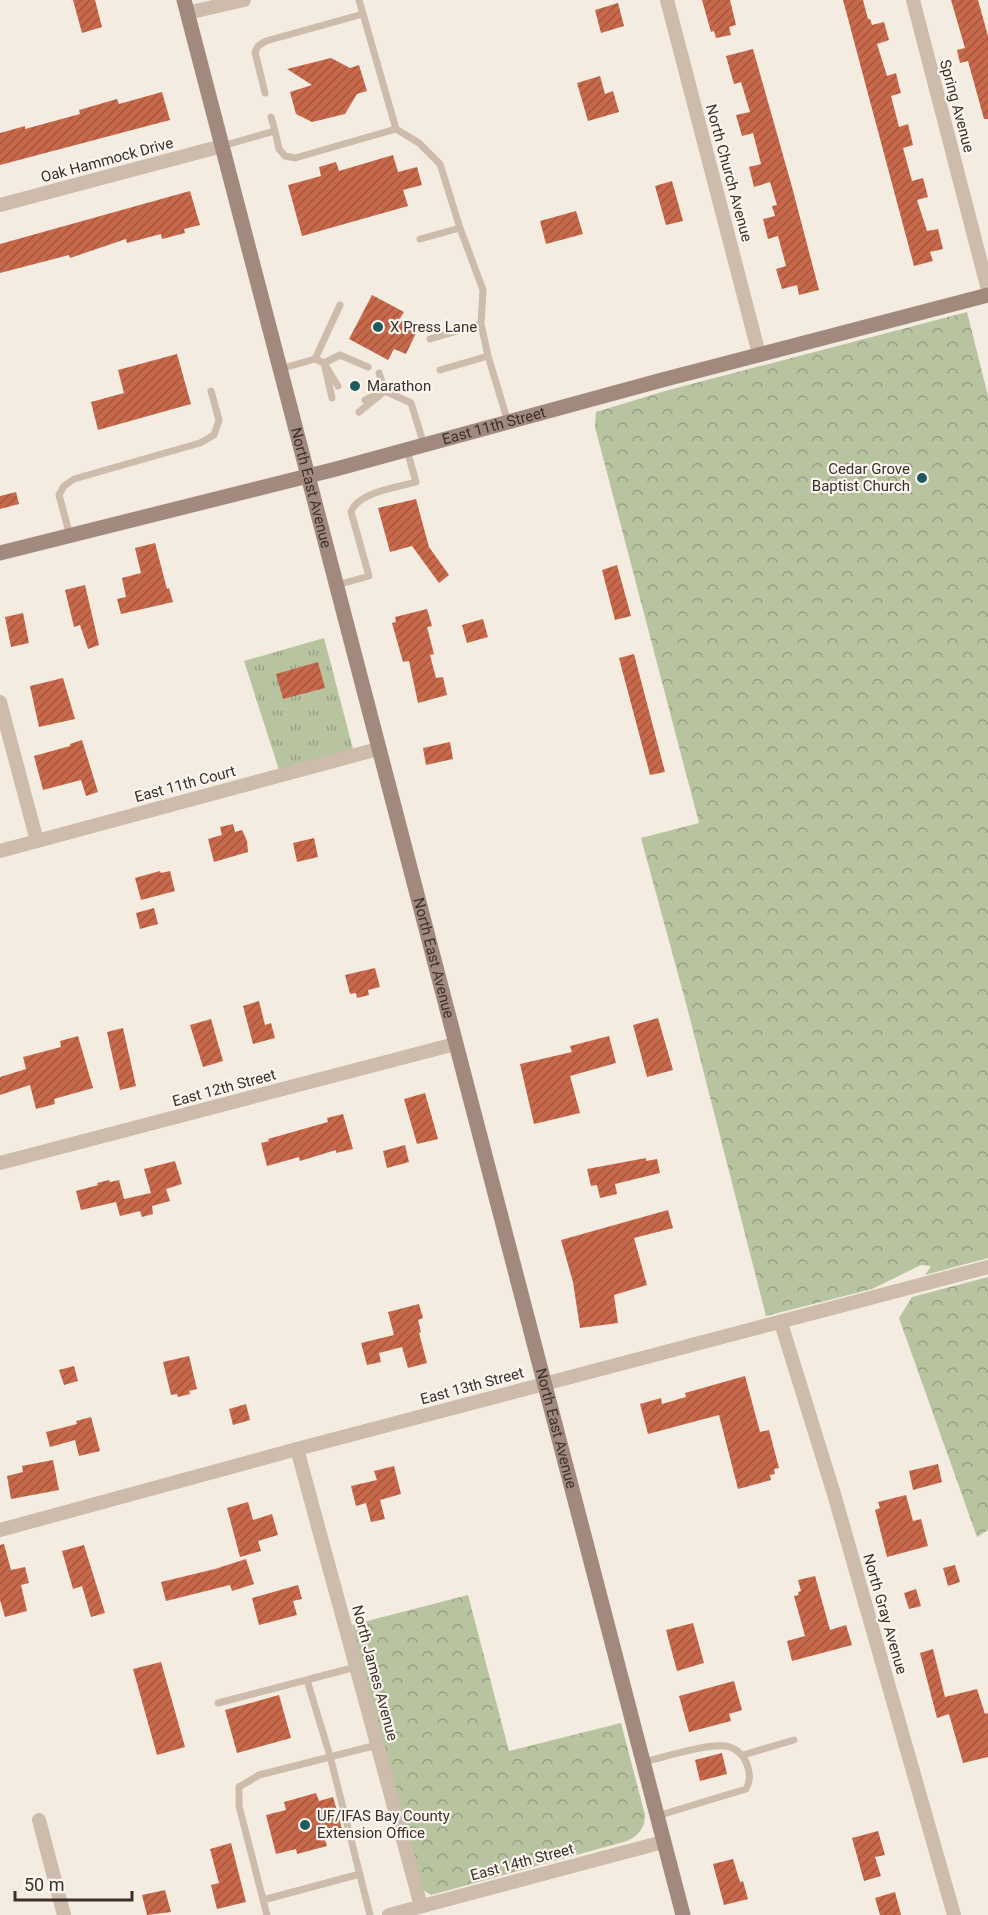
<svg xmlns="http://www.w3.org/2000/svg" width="988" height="1915" viewBox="0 0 988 1915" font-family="Roboto,sans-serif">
<defs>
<pattern id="grass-tufts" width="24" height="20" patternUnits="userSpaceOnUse" patternTransform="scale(1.5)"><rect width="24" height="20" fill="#b8c4a0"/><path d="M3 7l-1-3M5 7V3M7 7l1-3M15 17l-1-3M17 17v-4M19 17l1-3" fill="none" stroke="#97a083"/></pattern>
<pattern id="forest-crowns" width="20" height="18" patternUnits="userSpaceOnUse" patternTransform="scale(1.5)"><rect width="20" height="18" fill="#b8c4a0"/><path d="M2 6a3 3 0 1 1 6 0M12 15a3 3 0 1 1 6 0" fill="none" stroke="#97a083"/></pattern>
<pattern id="building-hatch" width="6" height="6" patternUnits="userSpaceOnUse" patternTransform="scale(1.5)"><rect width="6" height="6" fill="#c8694b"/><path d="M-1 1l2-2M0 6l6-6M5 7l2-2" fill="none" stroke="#a4573f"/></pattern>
</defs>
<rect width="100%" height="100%" fill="#f4ebe1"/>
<!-- grass -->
<path fill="url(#grass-tufts)" d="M 324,638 L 353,749 L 279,770 L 244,661 Z"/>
<!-- forest -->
<path fill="url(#forest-crowns)" d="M 967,312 L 988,396 L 988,1258 L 925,1275 L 931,1266 L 921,1265 L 872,1289 L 766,1316 L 687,1007 L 641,838 L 699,823 L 595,427 L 596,412 L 665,391 Z
M 988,1277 L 988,1530 L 977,1537 L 899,1318 L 912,1297 Z
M 468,1595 L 509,1751 L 621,1723 L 645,1815 C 645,1828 639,1835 627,1841 L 431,1895 L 423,1890 L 418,1880 L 352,1625 Z"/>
<!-- building -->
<path fill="url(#building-hatch)" d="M 73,0 L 95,0 L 102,27 L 82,33 Z
M 702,0 L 730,0 L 736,25 L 729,27 L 731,35 L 716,38 L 714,31 L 711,32 Z
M 843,0 L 863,0 L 868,19 L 870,19 L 872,25 L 884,22 L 889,40 L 877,44 L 887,76 L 896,73 L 899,86 L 901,93 L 891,96 L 899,127 L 908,124 L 913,145 L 903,148 L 912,181 L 923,178 L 928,197 L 917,200 L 927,231 L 938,229 L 943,249 L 930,252 L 933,261 L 914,266 Z
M 951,0 L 978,0 L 988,36 L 988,119 L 984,119 L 968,61 L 960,63 L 957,50 L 965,48 Z
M 618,3 L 624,26 L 601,33 L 595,10 Z
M 753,49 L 792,187 L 819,290 L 799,295 L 797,285 L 782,289 L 776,269 L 786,266 L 778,236 L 768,239 L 763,219 L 775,216 L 772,206 L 777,205 L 770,182 L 754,187 L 749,167 L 761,164 L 753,133 L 742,136 L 736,115 L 750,112 L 741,82 L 734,84 L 726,56 Z
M 331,58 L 350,68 L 359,65 L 367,91 L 357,94 L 345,114 L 312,122 L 296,114 L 290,92 L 312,85 L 287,69 Z
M 600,76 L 605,94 L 613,91 L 619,112 L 588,121 L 577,83 Z
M 162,92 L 170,120 L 0,165 L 0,133 L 25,126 L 25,129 L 80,114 L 79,110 L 117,99 L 119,104 Z
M 393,155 L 398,172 L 417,167 L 422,185 L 403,190 L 408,206 L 302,236 L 288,185 L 321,176 L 319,167 L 336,162 L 339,171 Z
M 672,181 L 683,221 L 666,225 L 655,186 Z
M 190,191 L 200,225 L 184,229 L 185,233 L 162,239 L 161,234 L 127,243 L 126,239 L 70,258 L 69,255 L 0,273 L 0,244 Z
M 576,211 L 583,234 L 546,244 L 540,221 Z
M 372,295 L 404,312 L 399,320 L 418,329 L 406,354 L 394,349 L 388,360 L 349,339 Z
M 177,354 L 191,404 L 98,430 L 91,402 L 124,393 L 118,370 Z
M 16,492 L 19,504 L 0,509 L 0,496 Z
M 416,499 L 429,547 L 449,575 L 439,583 L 412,546 L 390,552 L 378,508 Z
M 155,543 L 167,589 L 169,588 L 173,602 L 121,614 L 117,599 L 126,597 L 122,578 L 141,573 L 135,548 Z
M 617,565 L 631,616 L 615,620 L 602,570 Z
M 85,585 L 99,645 L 88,649 L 80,625 L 74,627 L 65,590 Z
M 427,609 L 432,626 L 427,627 L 434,654 L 430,655 L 436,678 L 443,677 L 447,695 L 418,703 L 409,661 L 403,662 L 392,623 L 396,622 L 395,617 Z
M 23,613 L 29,643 L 11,647 L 5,617 Z
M 483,619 L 488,637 L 467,643 L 462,625 Z
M 634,654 L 665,772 L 650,775 L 619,658 Z
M 318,662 L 325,688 L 283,699 L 276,674 Z
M 63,678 L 75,719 L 39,727 L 30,686 Z
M 82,740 L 98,792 L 86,796 L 81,780 L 43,790 L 34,756 L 70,746 L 70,744 Z
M 450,742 L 453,759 L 426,765 L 423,748 Z
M 233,824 L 235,832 L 242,830 L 247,841 L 248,852 L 214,862 L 208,839 L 222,835 L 220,827 Z
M 314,838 L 318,857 L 297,862 L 293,843 Z
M 160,871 L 161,873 L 170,871 L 175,891 L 141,900 L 135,878 Z
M 154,908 L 158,924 L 140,929 L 136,913 Z
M 375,968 L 380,987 L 368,990 L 369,995 L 357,998 L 356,993 L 350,994 L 345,975 Z
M 259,1001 L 265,1025 L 271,1023 L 275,1038 L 253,1044 L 243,1006 Z
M 658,1018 L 673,1070 L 647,1077 L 633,1025 Z
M 211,1019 L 223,1061 L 203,1067 L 190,1025 Z
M 123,1028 L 136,1086 L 120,1090 L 107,1032 Z
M 78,1036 L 93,1088 L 54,1099 L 55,1104 L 36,1109 L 30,1085 L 0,1095 L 0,1077 L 26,1069 L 23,1057 L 61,1047 L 60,1041 Z
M 609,1036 L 616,1063 L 570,1076 L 580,1113 L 534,1124 L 520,1064 L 572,1052 L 570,1046 Z
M 425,1093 L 438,1139 L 417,1144 L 404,1099 Z
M 343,1114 L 353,1149 L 336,1153 L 336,1150 L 300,1161 L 299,1157 L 267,1166 L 261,1143 L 269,1141 L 268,1139 L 328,1122 L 327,1118 Z
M 405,1145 L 409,1162 L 387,1168 L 383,1151 Z
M 646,1158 L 646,1161 L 657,1159 L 660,1173 L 615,1184 L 617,1194 L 600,1198 L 597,1185 L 591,1186 L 587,1169 Z
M 175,1161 L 182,1184 L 166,1189 L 170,1201 L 152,1206 L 153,1214 L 142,1217 L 140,1211 L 120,1216 L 116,1202 L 81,1210 L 76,1191 L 98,1185 L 97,1183 L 109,1180 L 110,1182 L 119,1180 L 124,1199 L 151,1193 L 144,1169 Z
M 668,1210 L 673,1228 L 634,1238 L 647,1285 L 614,1295 L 618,1323 L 580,1328 L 573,1282 L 561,1240 Z
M 419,1304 L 423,1318 L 418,1320 L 421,1332 L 419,1333 L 427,1363 L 408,1368 L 402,1347 L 379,1353 L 381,1362 L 367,1365 L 361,1343 L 394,1335 L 388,1312 Z
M 189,1356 L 197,1389 L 189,1391 L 190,1394 L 178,1397 L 177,1394 L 171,1395 L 163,1362 Z
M 74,1366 L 78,1381 L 64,1385 L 59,1370 Z
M 745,1376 L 760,1432 L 769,1430 L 779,1468 L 774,1469 L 775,1474 L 770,1475 L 771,1480 L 738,1489 L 719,1415 L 648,1434 L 640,1404 L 661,1398 L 662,1404 L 686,1397 L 685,1393 Z
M 246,1404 L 250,1420 L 233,1425 L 229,1409 Z
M 91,1417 L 100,1451 L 79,1456 L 75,1440 L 50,1447 L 46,1432 L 77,1424 L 76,1421 Z
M 53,1460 L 59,1490 L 11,1499 L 7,1476 L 23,1472 L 22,1466 Z
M 938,1464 L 942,1482 L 913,1490 L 909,1471 Z
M 394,1466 L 401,1494 L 380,1500 L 385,1519 L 371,1522 L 366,1503 L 356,1506 L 351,1486 L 377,1480 L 374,1471 Z
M 906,1495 L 913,1521 L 921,1519 L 928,1546 L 887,1557 L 875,1510 L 880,1508 L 878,1502 Z
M 248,1502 L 253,1520 L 272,1514 L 278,1535 L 258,1541 L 261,1551 L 240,1557 L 227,1508 Z
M 4,1544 L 11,1570 L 25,1567 L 29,1583 L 21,1585 L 27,1611 L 5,1617 L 0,1600 L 0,1545 Z
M 84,1545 L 105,1613 L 91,1617 L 82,1586 L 73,1589 L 62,1551 Z
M 246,1559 L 254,1584 L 232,1591 L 230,1585 L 166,1601 L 161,1582 L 215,1569 Z
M 955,1565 L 960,1582 L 948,1586 L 943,1568 Z
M 815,1576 L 830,1630 L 846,1625 L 852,1645 L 792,1661 L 787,1641 L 805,1636 L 794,1596 L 799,1595 L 798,1592 L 801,1591 L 798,1580 Z
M 298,1585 L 302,1599 L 293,1601 L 297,1615 L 259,1625 L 252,1598 Z
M 916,1589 L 921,1606 L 909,1609 L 904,1593 Z
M 693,1623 L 704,1663 L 677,1671 L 666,1630 Z
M 933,1649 L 945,1697 L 977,1689 L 985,1714 L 988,1713 L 988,1757 L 963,1763 L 949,1714 L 937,1718 L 920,1653 Z
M 161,1662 L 185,1747 L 157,1755 L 133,1669 Z
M 734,1681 L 742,1710 L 729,1714 L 731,1721 L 689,1732 L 679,1696 Z
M 279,1695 L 291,1738 L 237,1753 L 225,1710 Z
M 722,1753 L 727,1774 L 700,1781 L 695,1760 Z
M 316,1793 L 319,1801 L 333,1797 L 344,1836 L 325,1840 L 327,1846 L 297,1854 L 296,1849 L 276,1854 L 266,1815 L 286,1810 L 284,1802 Z
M 878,1831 L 885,1855 L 875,1857 L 881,1876 L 864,1881 L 852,1838 Z
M 231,1843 L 246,1902 L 217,1909 L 211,1885 L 219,1883 L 210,1849 Z
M 733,1859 L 740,1882 L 743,1881 L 748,1899 L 724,1905 L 713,1864 Z
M 165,1890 L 171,1912 L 147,1915 L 142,1895 Z
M 895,1892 L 901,1915 L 880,1915 L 875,1898 Z"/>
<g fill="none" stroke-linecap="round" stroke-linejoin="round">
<!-- service -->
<path stroke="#cdbbac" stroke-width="7" d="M 359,0 L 396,129
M 265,93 L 255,52 L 258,46 L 266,41 L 363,14
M 271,117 L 275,131
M 222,146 L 275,131 L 279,149 L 285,156 L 295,158 L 396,129 L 419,143 L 440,164 L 460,228
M 420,239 L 460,228 L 483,290 L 481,324 L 488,356
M 430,339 L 481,324
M 315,359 L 340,305
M 280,369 L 315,359 L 324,363 L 332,398
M 440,370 L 488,356 L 508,422
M 338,386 L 324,363 L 340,355 L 368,367
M 365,400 L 385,391 L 379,373
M 359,412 L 385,391 L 411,403 L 424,445
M 70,536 L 59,495 L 64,486 L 74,479 L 200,443 L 214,435 L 219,420 L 211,391
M 337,585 L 369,576 L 351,512 C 358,492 396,488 416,482 L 407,450
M 307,1680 L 330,1756 L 370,1915
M 218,1703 L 356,1667
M 743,1755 L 794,1740
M 643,1762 C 662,1758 713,1741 730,1747 C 738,1750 743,1755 746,1762 C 750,1772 751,1780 746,1789 L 657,1816
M 263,1900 L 360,1874
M 267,1915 L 239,1806 L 239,1787 L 259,1775 L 377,1745"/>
<!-- minor -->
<path stroke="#cdbbac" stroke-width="14" d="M 667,0 L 759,354
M 913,0 L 988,290
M 187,13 L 244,0
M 0,205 L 222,146
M 0,702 L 37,841
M 0,851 L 378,749
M 0,1163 L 455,1044
M 781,1323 L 834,1494 L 954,1915
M 297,1449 L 421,1906
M 0,1530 L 297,1449 L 988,1267
M 39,1820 L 64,1915
M 389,1915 L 663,1842"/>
<!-- secondary -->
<g stroke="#a18a7d" stroke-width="15">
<path id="s1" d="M 184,0 L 683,1915"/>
<path id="s2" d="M 0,553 L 336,469 L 662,380 L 988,295"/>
</g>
</g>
<!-- markers -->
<g fill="#1f5a5e" stroke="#fbf5ee" stroke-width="2">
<circle cx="378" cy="327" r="6"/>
<circle cx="355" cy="386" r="6"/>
<circle cx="922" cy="478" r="6"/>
<circle cx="305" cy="1825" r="6"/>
</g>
<g text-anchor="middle" stroke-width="4.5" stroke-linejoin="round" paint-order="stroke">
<!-- street labels -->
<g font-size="15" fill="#3b302b" stroke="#fbf5ee">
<text transform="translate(957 106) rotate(75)" y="5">Spring Avenue</text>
<text transform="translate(107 160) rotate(-15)" y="5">Oak Hammock Drive</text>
<text transform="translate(729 173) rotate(75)" y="5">North Church Avenue</text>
<text dy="5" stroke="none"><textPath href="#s2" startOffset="510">East 11th Street</textPath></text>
<text dy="5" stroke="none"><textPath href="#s1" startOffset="504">North East Avenue</textPath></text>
<text transform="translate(185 784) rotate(-15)" y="5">East 11th Court</text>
<text dy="5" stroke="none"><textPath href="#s1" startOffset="990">North East Avenue</textPath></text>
<text transform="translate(224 1088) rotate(-15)" y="5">East 12th Street</text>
<text transform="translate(472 1386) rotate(-15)" y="5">East 13th Street</text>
<text dy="5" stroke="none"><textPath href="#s1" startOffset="1476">North East Avenue</textPath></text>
<text transform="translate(885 1614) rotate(74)" y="5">North Gray Avenue</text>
<text transform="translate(375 1673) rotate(75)" y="5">North James Avenue</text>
<text transform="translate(522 1862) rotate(-15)" y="5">East 14th Street</text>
</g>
<!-- poi labels -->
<g font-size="15" fill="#3b302b" stroke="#fbf5ee" text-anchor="start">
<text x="390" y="332">X Press Lane</text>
<text x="367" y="391">Marathon</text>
<text x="910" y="474" text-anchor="end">Cedar Grove<tspan x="910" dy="17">Baptist Church</tspan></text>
<text x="317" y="1821">UF/IFAS Bay County<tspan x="317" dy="17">Extension Office</tspan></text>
</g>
</g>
<!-- scale -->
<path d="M15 1891v9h117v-9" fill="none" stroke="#3b302b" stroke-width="3"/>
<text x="24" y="1891" font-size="18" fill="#3b302b" stroke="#fbf5ee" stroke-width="4.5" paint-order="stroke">50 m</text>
</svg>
